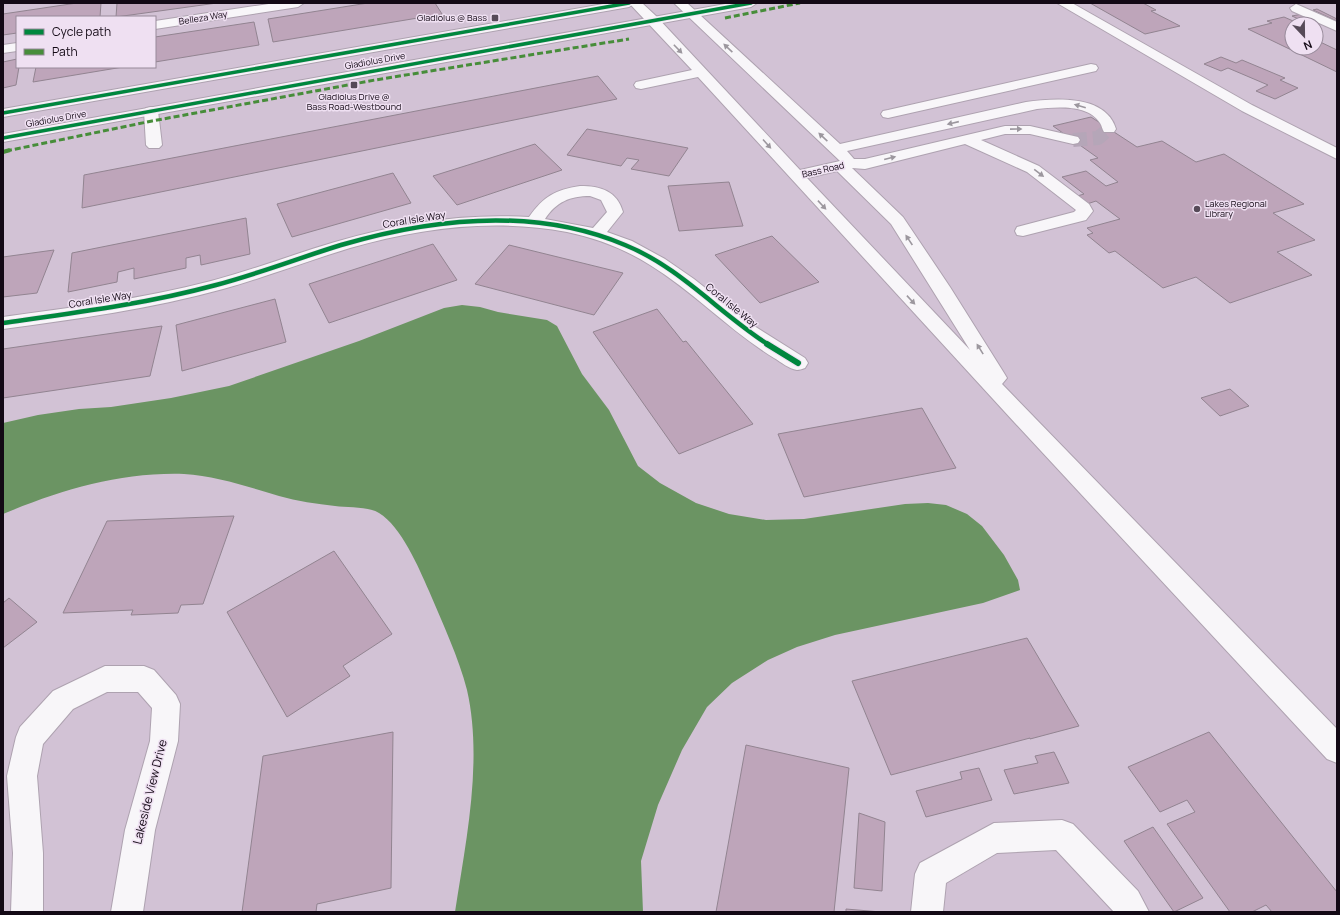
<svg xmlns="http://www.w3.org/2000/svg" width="1340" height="915" viewBox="0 0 1340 915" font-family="Manrope,sans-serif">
<rect width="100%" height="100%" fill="#d2c2d5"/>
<!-- water -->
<path fill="#6b9463" d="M 462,305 L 480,307 L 498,312 L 547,320 L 557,326 L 582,374 L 609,410 L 638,466 L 660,483 L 696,503 L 729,514 L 766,520 L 804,519 L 905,504 L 928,503 L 946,505 L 967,514 L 982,526 L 1004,555 L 1018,580 L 1020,590 L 983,603 L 835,635 L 797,647 L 768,660 L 732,683 L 707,707 L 682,750 L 658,805 L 641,861 L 643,912 L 455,912 C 466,841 483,760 467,690 C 459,658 442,622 429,591 C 419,568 401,526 379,513 C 368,506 348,508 335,506 C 317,504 297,501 279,496 C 249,487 216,476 184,474 C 120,472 61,490 3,514 L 3,423 L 38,415 L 79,409 L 111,407 L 171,398 L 229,386 L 359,341 L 444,308 Z"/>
<!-- building -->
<path fill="#bea5ba" stroke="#928491" d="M 77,3 L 101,3 L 100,17 L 17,17 L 17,33 L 3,35 L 3,14 Z
M 117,3 L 217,3 L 116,17 Z
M 368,3 L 435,3 L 442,14 L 273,42 L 268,19 Z
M 1090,3 L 1143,3 L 1156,10 L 1151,11 L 1180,26 L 1145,34 Z
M 1317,9 L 1337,19 L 1337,21 L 1313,10 Z
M 1302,14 L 1320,22 L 1309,24 L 1292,16 Z
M 1284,17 L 1300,24 L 1292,24 L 1292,48 L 1316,48 L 1316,40 L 1337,50 L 1337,72 L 1248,29 L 1272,23 L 1267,21 Z
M 254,22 L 259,45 L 155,62 L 155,37 Z
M 1221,57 L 1236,63 L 1242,60 L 1285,78 L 1280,80 L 1298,88 L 1275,99 L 1256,91 L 1268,85 L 1228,68 L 1221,71 L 1204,64 Z
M 17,59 L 17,67 L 19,67 L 16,85 L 3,88 L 3,62 Z
M 36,67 L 123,67 L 33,82 Z
M 598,76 L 617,99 L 82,208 L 84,175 Z
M 1091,117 L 1137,147 L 1162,141 L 1196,162 L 1224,154 L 1304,204 L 1273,213 L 1315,240 L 1277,252 L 1312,275 L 1230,303 L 1196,277 L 1163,288 L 1115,251 L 1109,253 L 1087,235 L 1093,233 L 1087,228 L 1120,219 L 1096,201 L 1084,205 L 1074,197 L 1084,194 L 1062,177 L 1086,171 L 1106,186 L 1118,182 L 1090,160 L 1098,158 L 1053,126 Z
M 587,129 L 688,148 L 669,176 L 631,169 L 639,160 L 627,158 L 621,166 L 567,155 Z
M 535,144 L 562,170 L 457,205 L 433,176 Z
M 393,173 L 411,203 L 292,237 L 277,204 Z
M 729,182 L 743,226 L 679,231 L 668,186 Z
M 246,218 L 250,254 L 201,265 L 200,255 L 186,258 L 186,268 L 134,279 L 134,268 L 118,272 L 117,282 L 68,292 L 72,253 Z
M 772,236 L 819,282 L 760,303 L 715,255 Z
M 433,244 L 457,280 L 329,323 L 309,284 Z
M 509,245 L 623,273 L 594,315 L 475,284 Z
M 54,250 L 37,293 L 3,297 L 3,257 Z
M 275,299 L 286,342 L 182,371 L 176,325 Z
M 657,309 L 683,342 L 686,341 L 753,424 L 679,454 L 593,332 Z
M 162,326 L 150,376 L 3,398 L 3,349 Z
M 1230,389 L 1249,406 L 1220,416 L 1201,398 Z
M 922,408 L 956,468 L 804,497 L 778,434 Z
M 234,516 L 203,604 L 181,605 L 178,613 L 131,615 L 133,610 L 63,613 L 107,521 Z
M 334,551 L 392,634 L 343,666 L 350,676 L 287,717 L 227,612 Z
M 9,598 L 37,622 L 3,648 L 3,603 Z
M 1027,638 L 1079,726 L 1030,739 L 1030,738 L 891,775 L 852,681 Z
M 393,732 L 391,888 L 317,904 L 316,912 L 242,912 L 263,756 Z
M 1209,732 L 1337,892 L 1337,912 L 1272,912 L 1266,905 L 1252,912 L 1230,912 L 1167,824 L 1195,812 L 1187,800 L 1160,812 L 1128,767 Z
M 746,745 L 849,768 L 834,912 L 716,912 Z
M 1054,752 L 1069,783 L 1014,794 L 1004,770 L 1038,763 L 1035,756 Z
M 979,768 L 992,800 L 926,817 L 916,791 L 962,779 L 960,772 Z
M 859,813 L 885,822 L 882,891 L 854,888 Z
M 1153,827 L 1203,898 L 1174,912 L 1124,841 Z
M 846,909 L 881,912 L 846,912 Z"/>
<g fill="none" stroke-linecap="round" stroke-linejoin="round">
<!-- minor-tunnel -->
<path stroke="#b5a6b8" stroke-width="14" stroke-dasharray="14 6" stroke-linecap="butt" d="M 1073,140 L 1098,138 L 1109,129"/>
<!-- minor casing -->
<g stroke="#aea2b0" stroke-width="2">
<path id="minor" d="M 275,3 L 304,3 L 298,7 L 155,29 L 155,21 Z
M 629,3 L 642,3 L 656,16 L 800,170 L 840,161 L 674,3 L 687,3 L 840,144 L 1026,102 C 1054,98 1106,94 1116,129 L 1114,132 L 1104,132 C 1102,129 1102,126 1100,123 C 1088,104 1056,107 1037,109 L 847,151 L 854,159 L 865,159 L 1005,126 L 1030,126 L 1078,137 L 1080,140 L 1078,143 L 1073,144 L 1030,134 L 1005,134 L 981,140 L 1039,166 L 1089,204 L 1093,211 L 1086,220 L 1023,236 L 1017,235 L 1015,231 L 1017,227 L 1074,212 L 1076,210 L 1027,172 L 965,144 L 865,169 L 852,168 L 903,217 L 950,287 L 1004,373 L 1007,378 L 1002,384 L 1337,729 L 1337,763 L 1327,759 L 1015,423 L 698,77 L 641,89 L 636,88 L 634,85 L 636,82 L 692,70 ZM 837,171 L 891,224 L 970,350 L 807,178 Z
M 1057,3 L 1072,3 L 1252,105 L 1337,148 L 1337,159 L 1242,111 Z
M 1296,4 L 1337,22 L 1337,31 L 1292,11 L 1290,8 Z
M 17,43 L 17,51 L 3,53 L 3,45 Z
M 1091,64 L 1096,65 L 1098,68 L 1096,71 L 888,118 L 883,117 L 881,114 L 883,111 L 888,110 Z
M 151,107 L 156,108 L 158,111 L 162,145 L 159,148 L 149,148 L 146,145 L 144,111 L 146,108 Z
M 580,186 C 601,186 617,191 623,212 L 607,232 L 632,241 L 665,259 L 694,279 L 751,324 L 805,358 L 808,363 L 805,368 C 802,369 799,370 797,370 C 789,369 781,362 774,358 C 730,331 694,292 650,265 C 625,249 596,238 567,232 C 494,218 420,228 350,248 C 307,261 266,277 223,289 C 151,309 77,319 3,329 L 3,317 C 73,307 143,299 211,281 C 253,270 294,254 335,242 C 399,223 463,213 529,217 C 544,196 555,190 580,186 ZM 590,196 L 601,200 L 607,212 L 593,228 L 545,219 C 556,202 570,196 590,196 Z
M 105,666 L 144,666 L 154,670 L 176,695 L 180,704 L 178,741 L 155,830 L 143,912 L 111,912 L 125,830 L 150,741 L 152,708 L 138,692 L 107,692 L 73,709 L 43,744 L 37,776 L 43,853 L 43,912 L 11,912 L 13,853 L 7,776 L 16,737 L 20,727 L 53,691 Z
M 1062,820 L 1073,824 L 1138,891 L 1149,912 L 1114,912 L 1056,850 L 997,853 L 946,883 L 943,912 L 911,912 L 915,874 L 920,863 L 994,823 Z"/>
</g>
<!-- major casing -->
<g stroke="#aea2b0" stroke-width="2">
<path id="major" d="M 609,3 L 635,3 L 629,7 L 3,117 L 3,109 Z
M 731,3 L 757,3 L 751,7 L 3,142 L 3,134 Z"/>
</g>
<!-- minor -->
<use href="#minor" fill="#f8f6f9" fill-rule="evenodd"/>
<!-- major -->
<use href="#major" fill="#f8f6f9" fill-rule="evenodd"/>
<!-- quiet-far1 -->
<path stroke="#478d3a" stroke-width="3" stroke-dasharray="6 3" stroke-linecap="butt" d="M 725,18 L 800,3
M 6,151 L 152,121 L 375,80 L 629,39"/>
<!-- quiet -->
<path stroke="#478d3a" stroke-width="4" stroke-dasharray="8 4" stroke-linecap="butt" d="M 3,152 L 10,150"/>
<!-- cycleway-far2 casing -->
<g stroke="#efe0f2" stroke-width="5">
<path id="cycleway-far2" d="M 3,113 L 629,3
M 3,138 L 751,3"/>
</g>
<!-- cycleway-far1 casing -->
<g stroke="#efe0f2" stroke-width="6">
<path id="cycleway-far1" d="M 3,323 C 74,313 146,304 216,285 C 258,274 299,258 341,245 C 433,218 535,207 625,245 C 680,267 720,314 769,345"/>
</g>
<!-- cycleway casing -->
<g stroke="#efe0f2" stroke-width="8">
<path id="cycleway" d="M 767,344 L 798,363"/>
</g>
<!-- cycleway-far2 -->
<use href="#cycleway-far2" stroke="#00873e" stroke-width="3.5"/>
<!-- cycleway-far1 -->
<use href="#cycleway-far1" stroke="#00873e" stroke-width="4.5"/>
<!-- cycleway -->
<use href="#cycleway" stroke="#00873e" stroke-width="6"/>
</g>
<!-- one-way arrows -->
<defs><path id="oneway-solid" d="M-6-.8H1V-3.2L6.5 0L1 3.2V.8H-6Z"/></defs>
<g fill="#9c979e">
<use href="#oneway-solid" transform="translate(728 48) rotate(-137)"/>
<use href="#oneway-solid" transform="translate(678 49) rotate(46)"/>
<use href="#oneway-solid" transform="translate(1080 106) rotate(-164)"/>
<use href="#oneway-solid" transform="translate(953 123) rotate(167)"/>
<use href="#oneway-solid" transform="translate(1016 129) rotate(-1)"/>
<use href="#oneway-solid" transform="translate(823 137) rotate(-137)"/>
<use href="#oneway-solid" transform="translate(767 144) rotate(48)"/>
<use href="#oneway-solid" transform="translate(890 158) rotate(-14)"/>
<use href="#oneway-solid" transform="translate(1039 173) rotate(37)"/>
<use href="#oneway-solid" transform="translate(822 205) rotate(47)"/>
<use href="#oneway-solid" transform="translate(909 240) rotate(-124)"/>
<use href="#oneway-solid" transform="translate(911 300) rotate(47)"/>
<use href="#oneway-solid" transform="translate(980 349) rotate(-122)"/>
</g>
<!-- markers -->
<g fill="#564a58" stroke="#efe0f2" stroke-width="1.5">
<rect x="491" y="14" width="8" height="8" rx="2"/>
<rect x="350" y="81" width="8" height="8" rx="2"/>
<circle cx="1197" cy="209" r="4"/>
</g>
<g text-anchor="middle" stroke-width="3" stroke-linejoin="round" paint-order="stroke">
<!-- far-street labels -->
<g font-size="9" fill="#130915" stroke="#efe0f2">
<text transform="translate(203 18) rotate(-9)" y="3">Belleza Way</text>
<text transform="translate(375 61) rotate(-10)" y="3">Gladiolus Drive</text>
<text transform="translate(56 119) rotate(-10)" y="3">Gladiolus Drive</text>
<text transform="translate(823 170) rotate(-13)" y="3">Bass Road</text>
</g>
<!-- far-poi labels -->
<g font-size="9" fill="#130915" stroke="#efe0f2" text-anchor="end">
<text x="487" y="21">Gladiolus @ Bass</text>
<text x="354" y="100" text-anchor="middle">Gladiolus Drive @<tspan x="354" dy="10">Bass Road-Westbound</tspan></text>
<text x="1205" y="207" text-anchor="start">Lakes Regional<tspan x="1205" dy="10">Library</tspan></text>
</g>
<!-- street labels -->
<g font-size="10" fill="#130915" stroke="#efe0f2">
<text transform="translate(414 219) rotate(-9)" y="4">Coral Isle Way</text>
<text transform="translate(100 299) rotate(-9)" y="4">Coral Isle Way</text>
<text transform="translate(732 305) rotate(39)" y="4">Coral Isle Way</text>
</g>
<!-- near-street labels -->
<g font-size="12" fill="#130915" stroke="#efe0f2">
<text transform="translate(150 792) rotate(-76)" y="4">Lakeside View Drive</text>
</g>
</g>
<!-- border -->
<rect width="1340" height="915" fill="none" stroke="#130915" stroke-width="8"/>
<!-- legend -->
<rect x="16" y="16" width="140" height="52" fill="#efe0f2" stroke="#978a9a"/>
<rect x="24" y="29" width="20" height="6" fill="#00873e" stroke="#978a9a"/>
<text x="52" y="36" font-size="12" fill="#130915">Cycle path</text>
<rect x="24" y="49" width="20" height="6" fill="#478d3a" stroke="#978a9a"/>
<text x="52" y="56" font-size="12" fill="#130915">Path</text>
<!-- north arrow -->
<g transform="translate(1304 36) rotate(158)"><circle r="19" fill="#efe0f2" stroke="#978a9a"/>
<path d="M0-3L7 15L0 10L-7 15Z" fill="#564a58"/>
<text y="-6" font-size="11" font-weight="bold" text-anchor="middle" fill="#130915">N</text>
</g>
</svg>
